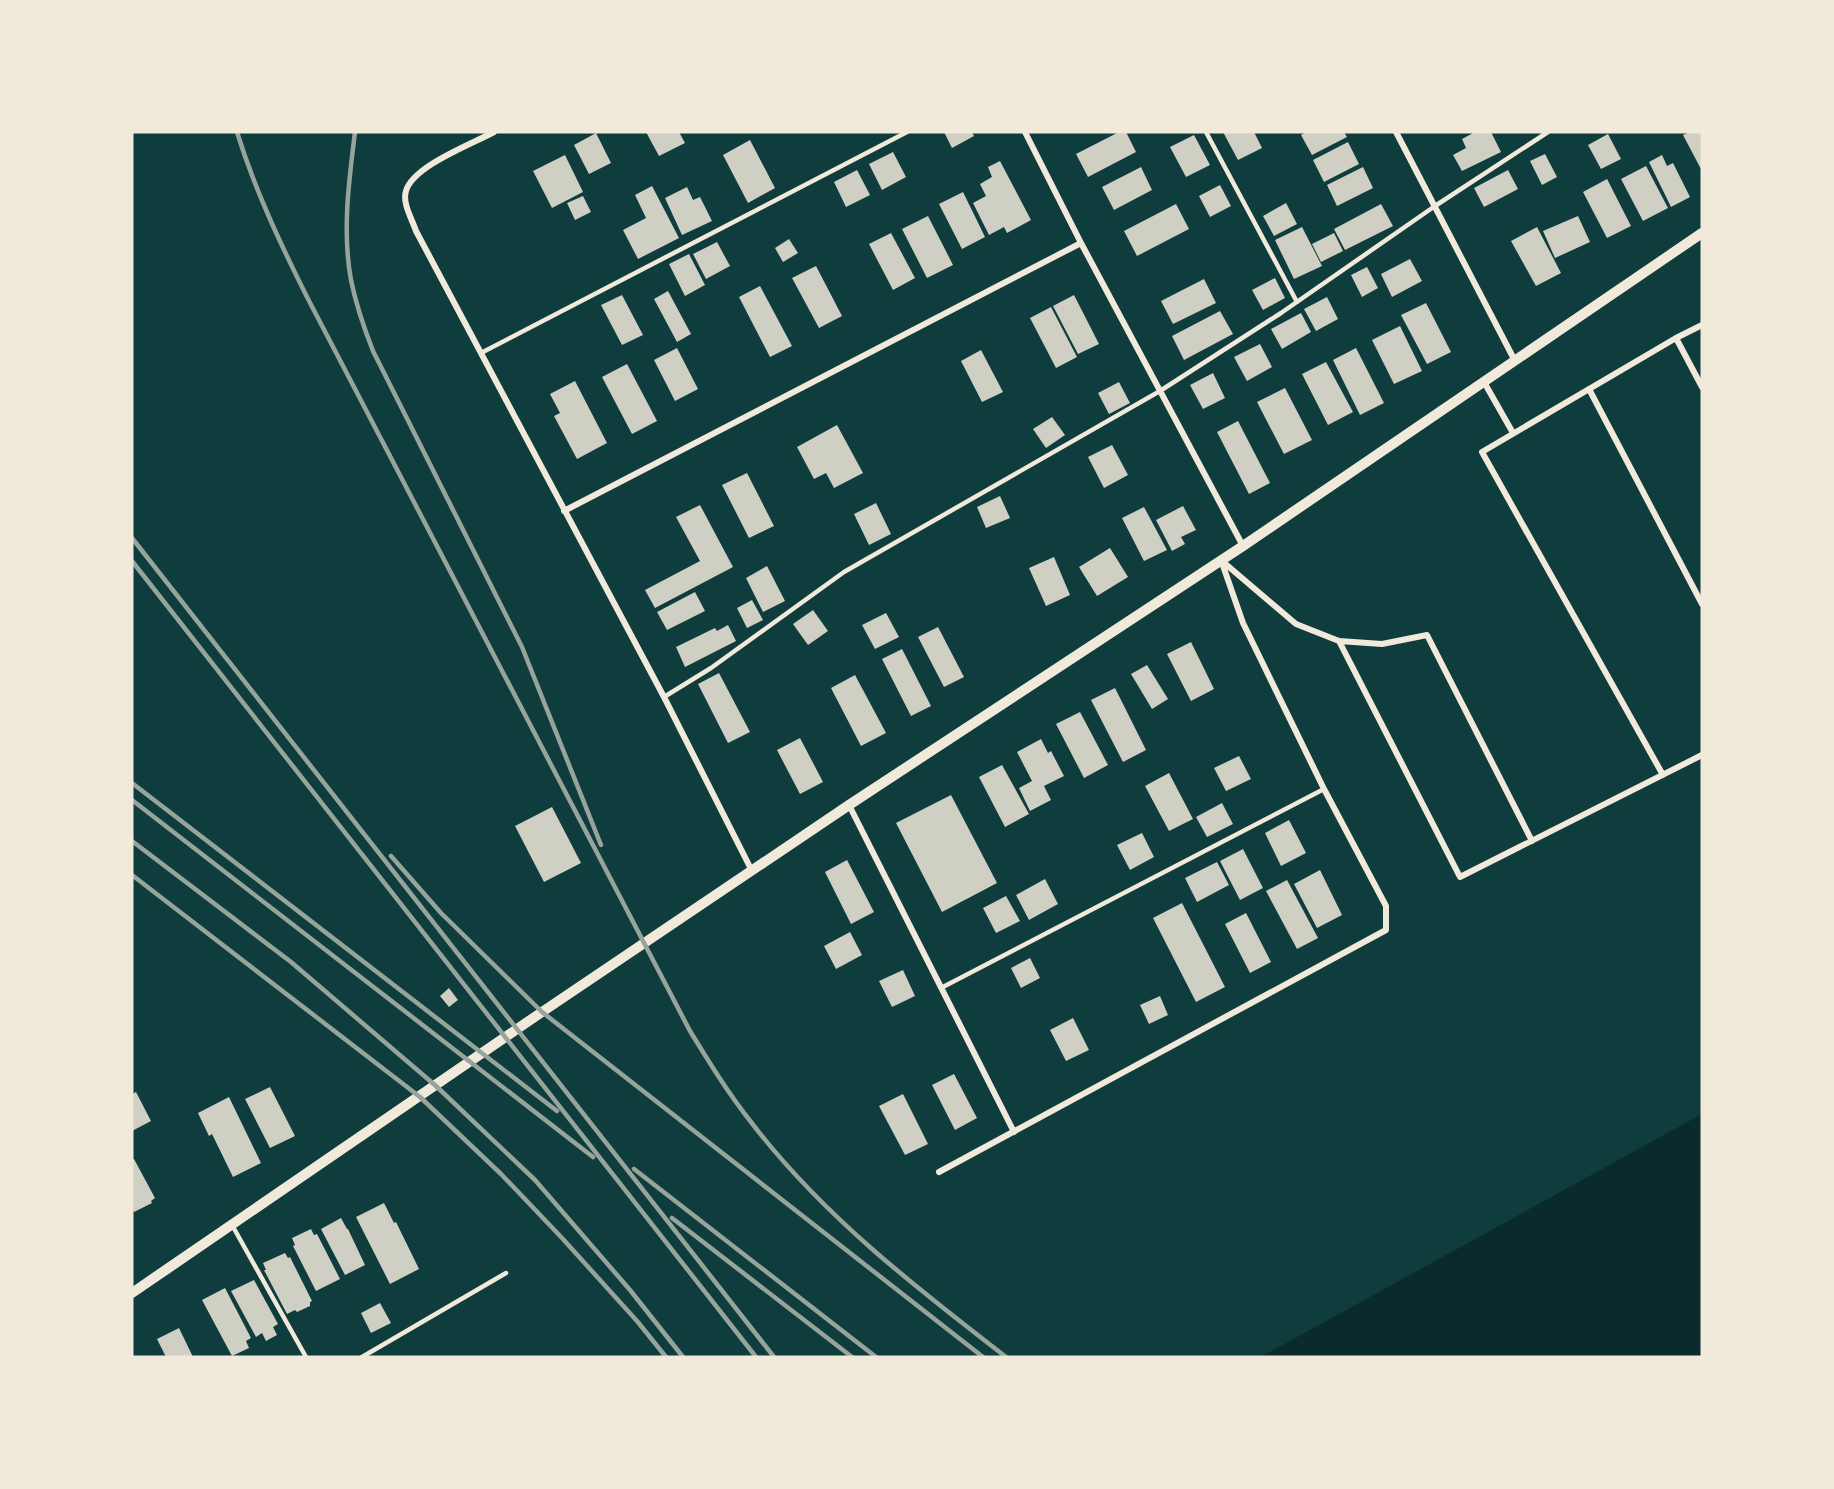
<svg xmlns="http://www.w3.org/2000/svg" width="1834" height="1489" viewBox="0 0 1834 1489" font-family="Cabin,sans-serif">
<rect width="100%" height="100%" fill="#0f3d3e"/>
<!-- water -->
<path fill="#0a2a2b" d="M 1702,1114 L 1702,1357 L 1261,1357 Z"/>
<!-- building -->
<path fill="#cfcfc3" d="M 646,132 L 679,132 L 685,143 L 659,156 Z
M 944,132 L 972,132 L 974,136 L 952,148 Z
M 1119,132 L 1126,132 L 1136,152 L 1088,177 L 1076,154 Z
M 1223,132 L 1254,132 L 1262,148 L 1238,160 Z
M 1306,132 L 1344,132 L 1347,137 L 1312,155 L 1301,135 Z
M 1475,132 L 1491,132 L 1501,152 L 1462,171 L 1453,155 L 1466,148 L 1462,139 Z
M 1690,132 L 1702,132 L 1702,171 L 1683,135 Z
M 596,133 L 611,163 L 589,174 L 574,145 Z
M 1608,134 L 1621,159 L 1601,169 L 1588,145 Z
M 1194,135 L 1210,165 L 1186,177 L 1170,147 Z
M 750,140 L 775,188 L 748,203 L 723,155 Z
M 1348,142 L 1359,164 L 1324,182 L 1313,160 Z
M 893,152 L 906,177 L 882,190 L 869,164 Z
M 1545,154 L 1557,177 L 1542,185 L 1530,161 Z
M 565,155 L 583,192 L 552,208 L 533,171 Z
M 1662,155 L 1667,166 L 1673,163 L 1690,197 L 1671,207 L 1649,162 Z
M 1000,161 L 1031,220 L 1007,233 L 1004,227 L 989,235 L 973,203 L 986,196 L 980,184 L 992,177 L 988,167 Z
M 1646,166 L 1668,208 L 1643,221 L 1621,179 Z
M 1141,167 L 1152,190 L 1114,210 L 1102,187 Z
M 1363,167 L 1373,188 L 1337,206 L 1327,185 Z
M 857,170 L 870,195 L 846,207 L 834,182 Z
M 1508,170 L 1518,189 L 1484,207 L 1474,188 Z
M 1607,179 L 1631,226 L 1607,238 L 1583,192 Z
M 1220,185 L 1231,206 L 1210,217 L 1199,196 Z
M 652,186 L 679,238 L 638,259 L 623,230 L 646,218 L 635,195 Z
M 687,187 L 693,200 L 700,197 L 712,221 L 682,235 L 665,198 Z
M 963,192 L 985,237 L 962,249 L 939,204 Z
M 583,196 L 591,212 L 575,220 L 567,203 Z
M 1286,203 L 1297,224 L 1274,236 L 1263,216 Z
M 1176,204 L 1189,229 L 1137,256 L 1124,231 Z
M 1381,204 L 1393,226 L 1345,250 L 1334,229 Z
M 928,216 L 953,265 L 927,278 L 902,229 Z
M 1578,216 L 1590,242 L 1555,258 L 1543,231 Z
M 1302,227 L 1322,266 L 1294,279 L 1275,240 Z
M 1537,227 L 1561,273 L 1536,286 L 1511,241 Z
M 891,233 L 915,278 L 893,290 L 869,244 Z
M 1334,233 L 1343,251 L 1321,262 L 1312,244 Z
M 789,239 L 798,253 L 783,262 L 775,248 Z
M 717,242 L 730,266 L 706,279 L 693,254 Z
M 689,254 L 705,285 L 685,296 L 669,264 Z
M 1410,259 L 1422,281 L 1392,297 L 1381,274 Z
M 816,266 L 842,316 L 819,328 L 792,278 Z
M 1367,267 L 1378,288 L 1362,297 L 1351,275 Z
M 1275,278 L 1285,298 L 1263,310 L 1252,290 Z
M 1204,279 L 1216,303 L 1173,324 L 1161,301 Z
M 760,286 L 792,346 L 770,357 L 739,297 Z
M 668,291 L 691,334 L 677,342 L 654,299 Z
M 622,295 L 643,335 L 622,345 L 601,305 Z
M 1074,295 L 1099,344 L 1078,354 L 1053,306 Z
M 1327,297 L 1338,319 L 1316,331 L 1304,309 Z
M 1426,303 L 1451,352 L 1427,364 L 1401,315 Z
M 1051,307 L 1077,357 L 1056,368 L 1030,318 Z
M 1220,311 L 1233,334 L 1184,360 L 1172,336 Z
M 1301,313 L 1311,332 L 1282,349 L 1271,329 Z
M 1400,326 L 1422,371 L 1394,384 L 1372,340 Z
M 1260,344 L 1272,367 L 1247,381 L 1234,357 Z
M 677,348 L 698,389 L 675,401 L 654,360 Z
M 1356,348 L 1384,403 L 1360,415 L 1333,360 Z
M 981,350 L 1003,392 L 982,402 L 961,361 Z
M 1326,362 L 1353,412 L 1328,425 L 1302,374 Z
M 627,364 L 657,421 L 632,434 L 602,377 Z
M 1213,373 L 1225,398 L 1203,409 L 1190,385 Z
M 575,381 L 607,443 L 577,459 L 554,416 L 560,413 L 550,394 Z
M 1119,382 L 1130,403 L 1109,414 L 1098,393 Z
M 1285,388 L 1312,440 L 1284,454 L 1257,402 Z
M 1052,417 L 1065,435 L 1046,448 L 1033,429 Z
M 1238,421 L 1270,483 L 1249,494 L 1217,432 Z
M 837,425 L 863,473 L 834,488 L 826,473 L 814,479 L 797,447 Z
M 1112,445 L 1128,475 L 1104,488 L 1088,457 Z
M 747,473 L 774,526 L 749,538 L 722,485 Z
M 1000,496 L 1010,518 L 986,528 L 977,507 Z
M 876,503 L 891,534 L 869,545 L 854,514 Z
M 700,505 L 733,567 L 655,608 L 645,590 L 700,561 L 676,517 Z
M 1183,506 L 1196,530 L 1181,537 L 1185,544 L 1172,551 L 1156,520 Z
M 1144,507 L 1167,550 L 1144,561 L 1122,518 Z
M 1110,548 L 1128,577 L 1097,596 L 1079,567 Z
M 1054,557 L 1070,595 L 1046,606 L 1029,568 Z
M 767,566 L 785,601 L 763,612 L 746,578 Z
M 695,592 L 705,611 L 667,630 L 657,612 Z
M 752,600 L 763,620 L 747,628 L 737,608 Z
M 813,610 L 828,631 L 808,645 L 793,624 Z
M 886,613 L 899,637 L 875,649 L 862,625 Z
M 728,625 L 736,641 L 685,667 L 676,647 L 715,628 L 717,631 Z
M 938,627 L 964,677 L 944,687 L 918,637 Z
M 1191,642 L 1214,689 L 1191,701 L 1167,654 Z
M 902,649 L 931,706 L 911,716 L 882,659 Z
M 1147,665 L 1168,699 L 1152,709 L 1131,674 Z
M 719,673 L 750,732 L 728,743 L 698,684 Z
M 855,675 L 886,733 L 861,746 L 831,688 Z
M 1115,688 L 1146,750 L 1123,762 L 1091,700 Z
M 1080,712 L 1108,765 L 1084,778 L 1056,724 Z
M 800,738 L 823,782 L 800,794 L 777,750 Z
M 1041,739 L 1048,753 L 1051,751 L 1064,776 L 1044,786 L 1051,800 L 1030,811 L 1019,788 L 1032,781 L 1017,752 Z
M 1239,756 L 1251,779 L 1226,791 L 1214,768 Z
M 1002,765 L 1029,814 L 1005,827 L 979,777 Z
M 1169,773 L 1193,819 L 1169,831 L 1145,786 Z
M 951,795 L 997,883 L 942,912 L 896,823 Z
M 1222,803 L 1233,824 L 1207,837 L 1196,817 Z
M 552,807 L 581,863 L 544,882 L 515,826 Z
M 1289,820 L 1306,853 L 1281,866 L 1265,833 Z
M 1142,833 L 1154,857 L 1130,870 L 1117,845 Z
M 1243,849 L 1263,888 L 1240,900 L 1220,861 Z
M 847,860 L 874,912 L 851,924 L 825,872 Z
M 1217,862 L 1229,885 L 1197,902 L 1185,878 Z
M 1320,870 L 1342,915 L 1317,928 L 1294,884 Z
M 1045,879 L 1058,904 L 1029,920 L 1016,895 Z
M 1287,880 L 1318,938 L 1297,949 L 1266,891 Z
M 1006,896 L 1020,921 L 996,933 L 983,908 Z
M 1182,903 L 1225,987 L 1196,1002 L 1153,918 Z
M 1246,913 L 1271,962 L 1250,973 L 1225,924 Z
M 850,932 L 862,955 L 836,969 L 824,946 Z
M 1030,958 L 1040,978 L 1021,988 L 1011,968 Z
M 903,970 L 915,996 L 892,1007 L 879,981 Z
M 449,988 L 458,1000 L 449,1007 L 440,996 Z
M 1160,996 L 1168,1015 L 1149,1024 L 1140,1005 Z
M 1073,1018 L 1089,1050 L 1066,1061 L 1050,1030 Z
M 954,1074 L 977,1118 L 955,1130 L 932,1085 Z
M 270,1087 L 295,1136 L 270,1148 L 245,1099 Z
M 136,1092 L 151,1121 L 132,1131 L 132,1094 Z
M 903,1094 L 928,1144 L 905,1155 L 879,1106 Z
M 229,1097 L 261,1163 L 233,1177 L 212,1134 L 209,1136 L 198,1113 Z
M 134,1159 L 155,1198 L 151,1201 L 152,1203 L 134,1212 L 132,1208 L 132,1160 Z
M 384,1203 L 394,1223 L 396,1222 L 419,1269 L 390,1284 L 356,1217 Z
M 341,1218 L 347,1229 L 348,1229 L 365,1265 L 345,1275 L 321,1229 Z
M 311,1229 L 314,1235 L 317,1234 L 340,1279 L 316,1291 L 293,1246 L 295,1245 L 292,1238 Z
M 285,1253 L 288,1258 L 290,1257 L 312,1301 L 310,1302 L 310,1306 L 297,1312 L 295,1310 L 287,1314 L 264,1270 L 266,1270 L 263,1263 Z
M 254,1280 L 278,1324 L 273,1327 L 277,1335 L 266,1341 L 262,1333 L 256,1337 L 231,1291 Z
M 225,1288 L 251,1338 L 246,1341 L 249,1348 L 232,1356 L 202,1300 Z
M 380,1303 L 391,1323 L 371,1333 L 361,1313 Z
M 179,1328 L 193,1357 L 166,1357 L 157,1339 Z"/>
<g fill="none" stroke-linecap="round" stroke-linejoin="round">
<!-- service -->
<path stroke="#f1e9da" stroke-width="4.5" d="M 1206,132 L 1297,302
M 481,353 L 907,132
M 664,697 L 711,668 L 844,572 L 1160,391 L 1281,313 L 1435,206 L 1548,132
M 941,988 L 1324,789
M 232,1225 L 306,1357
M 362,1357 L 506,1273"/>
<!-- minor -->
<path stroke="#f1e9da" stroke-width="6" d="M 494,132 C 472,144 413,166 406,191 C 402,203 412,219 416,231 L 664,697 L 752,871
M 1025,132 L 1081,243 L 1243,546
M 1396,132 L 1515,361
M 1676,338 L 1702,387
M 1484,382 L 1513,433
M 1589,389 L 1702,604
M 564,511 L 1081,243
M 1222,561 L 1296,624 L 1339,641 L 1382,644 L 1427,635 L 1532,841
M 1339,641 L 1460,877 L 1702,755
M 1663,775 L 1482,452 L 1676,338 L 1702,325
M 849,805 L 1014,1132
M 939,1172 L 1386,930 L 1386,906 L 1324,789 L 1243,623 L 1221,560"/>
<!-- tertiary -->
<path stroke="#f1e9da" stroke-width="10" d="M 132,1293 L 542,1012 L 849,805 L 1243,546 L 1702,233"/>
<!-- rail -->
<path stroke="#97a49c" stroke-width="4.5" d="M 237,132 C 255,190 280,243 307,297 L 690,1031 C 709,1062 728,1093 751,1122 C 822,1215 914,1286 1006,1357
M 355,132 C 349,180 342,232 351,280 C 356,305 364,328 373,351 L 522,647 L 601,845
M 132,538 L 774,1357
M 132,561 L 756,1357
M 132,783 L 557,1111
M 132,800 L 593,1157
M 132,841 L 291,962 L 436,1086 L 535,1180 L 630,1290 L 683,1357
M 391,856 L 441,913 L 542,1012 L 983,1357
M 132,875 L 420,1097 L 501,1174 L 562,1238 L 637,1321 L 666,1357
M 634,1169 L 876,1357
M 672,1218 L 852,1357"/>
</g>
<!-- border -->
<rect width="1834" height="1489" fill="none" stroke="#f1e9da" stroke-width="267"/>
</svg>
